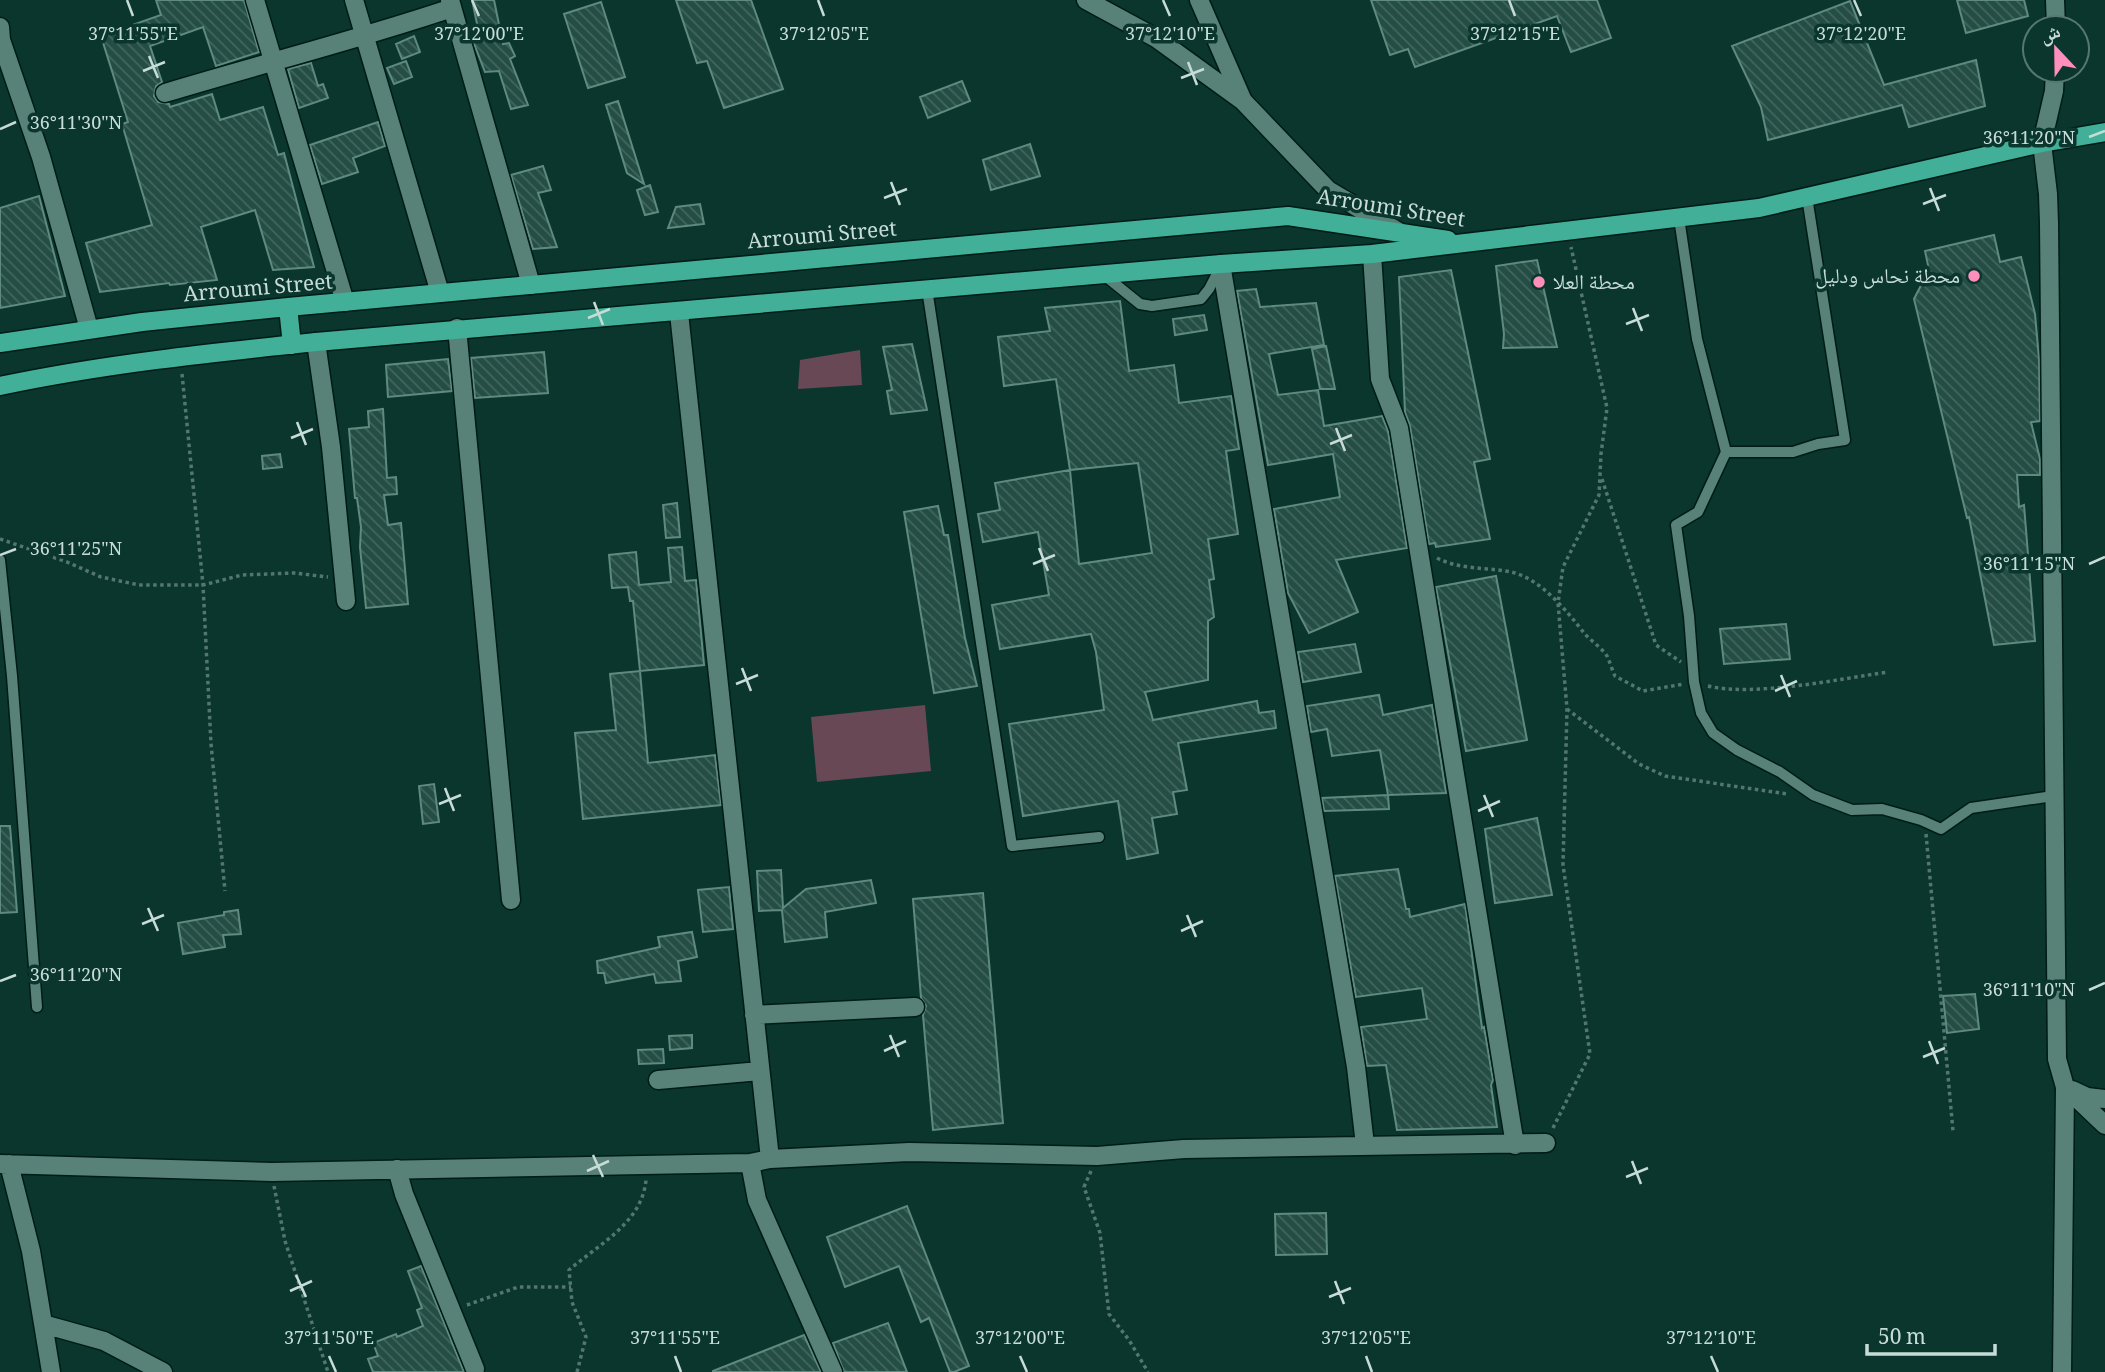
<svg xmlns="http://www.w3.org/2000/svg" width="2105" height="1372" viewBox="0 0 2105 1372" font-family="Georgia,'Noto Naskh Arabic',serif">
<defs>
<pattern id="building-back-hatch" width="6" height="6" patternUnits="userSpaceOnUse" patternTransform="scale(1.75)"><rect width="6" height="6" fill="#244d44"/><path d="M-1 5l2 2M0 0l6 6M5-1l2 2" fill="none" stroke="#42665e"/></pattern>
</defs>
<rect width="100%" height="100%" fill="#0a362e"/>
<!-- green -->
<path fill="#684854" d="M 860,350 L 862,385 L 798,389 L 800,360 Z
M 925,705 L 931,771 L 817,782 L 811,717 Z"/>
<!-- building -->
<path fill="url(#building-back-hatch)" stroke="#5f8a7f" stroke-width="2" fill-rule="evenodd" d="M 156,0 L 244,0 L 259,52 L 216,66 L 203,27 L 150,46 L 162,82 L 156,86 L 154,96 L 158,102 L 169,104 L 170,107 L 212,94 L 220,120 L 263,107 L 278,155 L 284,153 L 314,267 L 273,270 L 255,210 L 201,227 L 217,280 L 170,285 L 169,283 L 100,292 L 86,243 L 152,225 L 122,124 L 128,122 L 101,36 L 161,15 Z
M 472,0 L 494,0 L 503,44 L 509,43 L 515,56 L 510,59 L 528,105 L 511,109 L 499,71 L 485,72 L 473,41 L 480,38 Z
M 676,0 L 751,0 L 783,89 L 724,108 L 707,61 L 697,63 Z
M 1371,0 L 1597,0 L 1611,38 L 1571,52 L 1557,16 L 1415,67 L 1408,49 L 1390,55 Z
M 1957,0 L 2024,0 L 2028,16 L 1966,33 Z
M 1850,1 L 1884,85 L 1976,60 L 1985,106 L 1909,127 L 1902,105 L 1768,140 L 1761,107 L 1732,46 Z
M 601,2 L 625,77 L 588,88 L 564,14 Z
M 414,36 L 420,52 L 402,59 L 396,44 Z
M 406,61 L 412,77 L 394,84 L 387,68 Z
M 311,63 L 318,86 L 323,84 L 328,98 L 299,108 L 288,69 Z
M 962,81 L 970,101 L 928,118 L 920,97 Z
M 618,101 L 644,184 L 627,173 L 606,105 Z
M 378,122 L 385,146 L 353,158 L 358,172 L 322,184 L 310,145 Z
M 1030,144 L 1040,176 L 991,190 L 983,160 Z
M 543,166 L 551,190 L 538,193 L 557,247 L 533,249 L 511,175 Z
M 650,185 L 658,212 L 645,215 L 637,190 Z
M 39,196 L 65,296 L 0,308 L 0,208 Z
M 700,204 L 704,224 L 668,228 L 676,207 Z
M 1994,235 L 2000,262 L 2021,257 L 2035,314 L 2039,359 L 2040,421 L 2031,422 L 2040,459 L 2040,475 L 2017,475 L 2019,507 L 2024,505 L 2035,641 L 1994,645 L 1969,517 L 1967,518 L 1914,299 L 1929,270 L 1925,251 Z
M 1537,260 L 1557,347 L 1503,348 L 1504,334 L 1496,266 Z
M 1451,270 L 1490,459 L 1474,462 L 1490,539 L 1436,547 L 1435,543 L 1429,544 L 1410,426 L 1405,412 L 1399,277 Z
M 1256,289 L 1260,307 L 1316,303 L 1324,345 L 1269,354 L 1278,395 L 1318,390 L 1324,426 L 1382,416 L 1388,431 L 1407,548 L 1336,560 L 1358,612 L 1309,633 L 1288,593 L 1274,509 L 1340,497 L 1333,454 L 1268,465 L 1237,291 Z
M 1120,301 L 1129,371 L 1174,365 L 1179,403 L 1231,396 L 1239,449 L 1226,451 L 1238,534 L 1208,539 L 1214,579 L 1209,580 L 1214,617 L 1208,621 L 1208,680 L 1145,692 L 1153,720 L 1257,701 L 1259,713 L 1274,711 L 1276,728 L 1178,743 L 1187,790 L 1173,792 L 1177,814 L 1152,818 L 1158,853 L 1127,859 L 1118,801 L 1023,816 L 1009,724 L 1104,710 L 1096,652 L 1091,634 L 1000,649 L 992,605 L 1049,595 L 1038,532 L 983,542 L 978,514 L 1000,510 L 995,483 L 1070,470 L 1056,379 L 1004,386 L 998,337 L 1050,331 L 1045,308 ZM 1138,463 L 1152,553 L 1079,564 L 1070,470 Z
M 1204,315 L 1207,330 L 1175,335 L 1173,319 Z
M 912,344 L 927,410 L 891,414 L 887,391 L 892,390 L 883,347 Z
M 1326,346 L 1335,389 L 1320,389 L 1312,349 Z
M 544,352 L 548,393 L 475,398 L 471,358 Z
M 448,359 L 452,391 L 388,397 L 386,365 Z
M 383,409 L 387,478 L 396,477 L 397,494 L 384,495 L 388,525 L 401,523 L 408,604 L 366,608 L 360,547 L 361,527 L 357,498 L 355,498 L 349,429 L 369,427 L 368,411 Z
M 280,454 L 282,467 L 263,469 L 262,456 Z
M 677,503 L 680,537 L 666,538 L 663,505 Z
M 938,506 L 944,535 L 948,535 L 965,638 L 977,686 L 934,693 L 904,512 Z
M 682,547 L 685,581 L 696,580 L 704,665 L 640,671 L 633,601 L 630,601 L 628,587 L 612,588 L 609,555 L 636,552 L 639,585 L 671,582 L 668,548 Z
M 1496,576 L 1527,740 L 1466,751 L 1436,587 Z
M 1786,624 L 1790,659 L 1724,664 L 1720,629 Z
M 1355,644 L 1361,672 L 1303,682 L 1298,652 Z
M 640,671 L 648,763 L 715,755 L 721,805 L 583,819 L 575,733 L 616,730 L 610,674 Z
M 1379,695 L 1383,715 L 1432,705 L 1446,793 L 1388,795 L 1380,750 L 1332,756 L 1327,729 L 1311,732 L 1307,706 Z
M 434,784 L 439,822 L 423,824 L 419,786 Z
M 1388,795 L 1389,809 L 1324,811 L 1322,798 Z
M 1537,818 L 1552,895 L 1495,903 L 1485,829 Z
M 0,826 L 10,826 L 17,912 L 0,913 Z
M 1398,869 L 1406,909 L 1409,909 L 1410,917 L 1465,904 L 1482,1028 L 1484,1027 L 1493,1080 L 1491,1085 L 1497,1127 L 1397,1130 L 1386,1065 L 1367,1066 L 1361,1027 L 1427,1019 L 1422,988 L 1356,997 L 1335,876 Z
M 781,870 L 783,908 L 806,889 L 871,880 L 876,903 L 825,912 L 827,937 L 785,942 L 782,910 L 759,911 L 757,871 Z
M 729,887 L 733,929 L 703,932 L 698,890 Z
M 983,893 L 1003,1123 L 933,1130 L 923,1015 L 926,1006 L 921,998 L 913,899 Z
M 238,910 L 241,934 L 223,935 L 225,947 L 183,954 L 178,923 L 224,915 L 224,912 Z
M 692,932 L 697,957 L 678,961 L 681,981 L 656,983 L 654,974 L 606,983 L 604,973 L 598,973 L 597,961 L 660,947 L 658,937 Z
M 1975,994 L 1979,1029 L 1947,1033 L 1943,996 Z
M 692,1035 L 692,1048 L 670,1050 L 669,1036 Z
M 663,1049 L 664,1063 L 639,1064 L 638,1050 Z
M 907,1206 L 969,1366 L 954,1372 L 950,1372 L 929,1318 L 921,1322 L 899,1266 L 845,1287 L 827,1237 Z
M 1326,1213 L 1327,1254 L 1276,1255 L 1275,1214 Z
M 421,1266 L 464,1372 L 373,1372 L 368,1359 L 378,1356 L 373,1343 L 396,1334 L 397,1337 L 423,1326 L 417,1310 L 422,1308 L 408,1271 Z
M 888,1323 L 907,1372 L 844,1372 L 833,1343 Z
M 804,1335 L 821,1372 L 713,1372 L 713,1371 Z"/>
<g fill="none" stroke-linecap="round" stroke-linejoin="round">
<!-- service casing -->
<g stroke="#001c16" stroke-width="13">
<path id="service" d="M 1679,218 L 1697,339 L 1726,452 L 1698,512 L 1676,525 L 1689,616 L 1694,682 L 1701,713 L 1713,733 L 1737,750 L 1780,772 L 1813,795 L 1852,810 L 1882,809 L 1921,820 L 1941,829 L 1971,808 L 2053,796
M 1104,275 L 1140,304 L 1152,306 L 1201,299 L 1209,289 L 1221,266
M 927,289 L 1012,846 L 1099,837
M 1726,452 L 1793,452 L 1818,444 L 1845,440 L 1807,197
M 0,560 L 12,676 L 37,1007"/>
</g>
<!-- minor casing -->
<g stroke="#001c16" stroke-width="21">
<path id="minor" d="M 255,0 L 345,302
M 354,0 L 440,293
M 450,0 L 531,285
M 1199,0 L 1243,101
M 0,27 L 1,40 L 41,157 L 89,329
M 165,93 C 261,64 357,40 452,8
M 1372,254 L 1380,379 L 1399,428 L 1515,1145
M 1221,264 L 1356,1067 L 1365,1145
M 679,313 L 770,1159
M 457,328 L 511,900
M 316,342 L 331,447 L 346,601
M 754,1015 L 915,1007
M 658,1080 L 760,1071
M 750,1163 L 757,1200 L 833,1372
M 0,1164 L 272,1172 L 750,1163 L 770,1159 L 909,1152 L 1097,1156 L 1184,1149 L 1546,1143
M 9,1164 L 31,1251 L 51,1372
M 397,1169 L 404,1194 L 475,1369
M 43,1324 L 104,1341 L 163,1372
M 2062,1372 L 2065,1087"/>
</g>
<!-- tertiary casing -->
<g stroke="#001c16" stroke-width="21">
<path id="tertiary" d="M 2055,0 L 2056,28
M 2055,70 L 2054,91 L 2042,143 L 2048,194 L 2049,223 L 2057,1059 L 2065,1087 L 2105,1125
M 2072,1090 L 2087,1097 L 2105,1099"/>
</g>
<!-- secondary casing -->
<g stroke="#001c16" stroke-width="21">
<path id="secondary" d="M 1086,0 L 1156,38 L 1243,101 L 1328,190 L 1399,232"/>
</g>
<!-- primary casing -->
<g stroke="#001c16" stroke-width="21">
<path id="primary" d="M 288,307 L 292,345
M 0,343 L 142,322 L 288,307 L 1288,216 L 1448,240
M 0,386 C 104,364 210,353 316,342 L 1221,264 L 1372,254 L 1759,208 L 2042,143 L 2105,132"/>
</g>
<!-- path -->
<path stroke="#53766f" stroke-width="3.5" stroke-dasharray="3.5 3.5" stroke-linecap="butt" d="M 182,374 L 203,585 L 211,744 L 225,891
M 1602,479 L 1656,645 L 1681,662
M 0,539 L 67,562 L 101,577 L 139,585 L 203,585 L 242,575 L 294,573 L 328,577
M 1437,558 C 1460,570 1486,567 1511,572 C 1540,578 1567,611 1584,633 C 1591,641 1601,647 1607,656 C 1610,662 1612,670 1615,676 L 1643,691 L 1684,684
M 1708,686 C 1754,697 1839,679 1888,672
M 1567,709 L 1639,764 L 1665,776 L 1787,794
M 1926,834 L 1953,1131
M 1553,1128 L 1590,1054 L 1563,865 L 1567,709 L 1558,603 L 1563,567 L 1599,495 L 1601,454 L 1607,408 L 1571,247
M 1091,1171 L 1084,1187 L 1100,1233 L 1109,1314 L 1129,1340 L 1148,1372
M 274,1186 L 285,1241 L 328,1372
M 467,1305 L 518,1287 L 571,1287
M 577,1372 L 586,1337 L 572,1302 L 569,1270 C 599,1244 642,1223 646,1180"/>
<!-- service -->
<use href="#service" stroke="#588277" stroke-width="10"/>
<!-- minor -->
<use href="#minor" stroke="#588277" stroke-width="18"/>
<!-- tertiary -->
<use href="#tertiary" stroke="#588277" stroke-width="18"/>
<!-- secondary -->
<use href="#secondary" stroke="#588277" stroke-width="18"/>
<!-- primary -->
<use href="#primary" stroke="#42af99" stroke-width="18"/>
</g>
<!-- ticks -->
<path fill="none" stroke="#c7dcd6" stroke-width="2.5" d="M 127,0 L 133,16M 472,0 L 479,16M 818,0 L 824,16M 1163,0 L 1170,16M 1509,0 L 1515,16M 1854,0 L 1861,16M 149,56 L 158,78M 1188,62 L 1197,85M 143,71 L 165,62M 1181,78 L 1204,69M 0,129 L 16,122M 2089,137 L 2105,131M 891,182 L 900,205M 1930,188 L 1939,211M 884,198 L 907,189M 1923,204 L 1946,195M 594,302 L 603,325M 1633,308 L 1642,331M 588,318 L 610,309M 1626,324 L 1649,315M 297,422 L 306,445M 1336,428 L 1345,451M 291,438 L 313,429M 1330,444 L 1352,435M 1039,548 L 1048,571M 0,555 L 16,549M 1033,564 L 1055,555M 2089,564 L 2105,557M 742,668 L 751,691M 1781,675 L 1790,697M 736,684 L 758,675M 1775,691 L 1797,681M 445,788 L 454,811M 1484,795 L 1493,817M 439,804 L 461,795M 1478,811 L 1500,801M 148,908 L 158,931M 1187,915 L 1196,937M 142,924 L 164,915M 1181,931 L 1203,921M 0,981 L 16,975M 2089,990 L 2105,983M 890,1035 L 899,1057M 1929,1041 L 1938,1064M 884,1051 L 906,1041M 1923,1057 L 1945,1048M 593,1155 L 603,1177M 1632,1161 L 1641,1184M 587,1171 L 609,1161M 1626,1177 L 1648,1168M 296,1275 L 306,1297M 1335,1281 L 1344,1304M 290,1291 L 312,1281M 1329,1297 L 1351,1288M 329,1356 L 336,1372M 675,1356 L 681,1372M 1020,1356 L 1027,1372M 1366,1356 L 1372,1372M 1711,1356 L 1718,1372"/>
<!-- markers -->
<g fill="#fe8ebb" stroke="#0a362e" stroke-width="2.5">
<circle cx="1974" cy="276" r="7"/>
<circle cx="1539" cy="282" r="7"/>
</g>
<g text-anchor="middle" stroke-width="7" stroke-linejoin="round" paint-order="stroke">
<!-- street labels -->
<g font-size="21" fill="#c7dcd6" stroke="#0a362e">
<text transform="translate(1391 208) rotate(9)" y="7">Arroumi Street</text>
<text transform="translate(822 235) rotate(-5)" y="7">Arroumi Street</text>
<text transform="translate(258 288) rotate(-5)" y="7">Arroumi Street</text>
</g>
<!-- poi labels -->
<g font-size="21" fill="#c7dcd6" stroke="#0a362e" text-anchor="end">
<text x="1960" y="283">محطة نحاس ودليل</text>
<text x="1553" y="289" text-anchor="start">محطة العلا</text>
</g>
</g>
<g font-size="18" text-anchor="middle" fill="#c7dcd6" stroke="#0a362e" stroke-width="7" stroke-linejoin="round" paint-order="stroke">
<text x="133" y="40">37°11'55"E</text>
<text x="479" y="40">37°12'00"E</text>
<text x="824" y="40">37°12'05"E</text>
<text x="1170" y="40">37°12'10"E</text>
<text x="1515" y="40">37°12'15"E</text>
<text x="1861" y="40">37°12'20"E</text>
<text x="76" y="129">36°11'30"N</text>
<text x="2029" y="144">36°11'20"N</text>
<text x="76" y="555">36°11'25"N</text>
<text x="2029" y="570">36°11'15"N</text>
<text x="76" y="981">36°11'20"N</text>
<text x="2029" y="996">36°11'10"N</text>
<text x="329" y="1344">37°11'50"E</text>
<text x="675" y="1344">37°11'55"E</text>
<text x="1020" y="1344">37°12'00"E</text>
<text x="1366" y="1344">37°12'05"E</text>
<text x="1711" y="1344">37°12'10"E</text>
</g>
<!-- north arrow -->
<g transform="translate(2056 49) rotate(338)"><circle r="33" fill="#0a362e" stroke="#567871" stroke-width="2"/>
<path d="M0-5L12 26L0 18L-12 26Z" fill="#fe8ebb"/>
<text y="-10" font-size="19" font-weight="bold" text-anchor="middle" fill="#c7dcd6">ش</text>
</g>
<!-- scale -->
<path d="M1867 1344v10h128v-10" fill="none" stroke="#c7dcd6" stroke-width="3.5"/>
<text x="1878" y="1344" font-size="21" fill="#c7dcd6" stroke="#0a362e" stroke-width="5" paint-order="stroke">50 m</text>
</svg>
